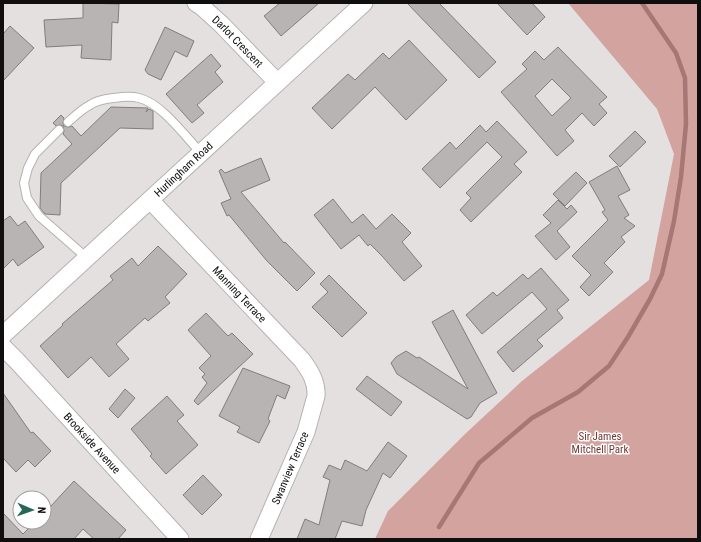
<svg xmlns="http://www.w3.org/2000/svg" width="701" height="542" viewBox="0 0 701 542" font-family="'Roboto Condensed',sans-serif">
<rect width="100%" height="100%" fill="#e5e0e0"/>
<!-- green -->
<path fill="#d3a3a0" d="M 568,3 L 698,3 L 698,539 L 375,539 L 388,511 L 465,434 L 522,381 L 649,280 L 674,154 L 657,109 Z"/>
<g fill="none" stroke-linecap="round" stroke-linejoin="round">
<!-- stream -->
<path stroke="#a67774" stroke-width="4.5" d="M 439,527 L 479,463 L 532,418 L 578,392 L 609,366 L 628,337 L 650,299 L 662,274 L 674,221 L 681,177 L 686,124 L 685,78 L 676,53 L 642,3"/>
</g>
<!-- building -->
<path fill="#b9b4b4" stroke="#827d7d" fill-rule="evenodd" d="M 83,3 L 119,4 L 118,23 L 112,22 L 111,60 L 81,58 L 82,45 L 46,47 L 44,20 L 83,18 Z
M 280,3 L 319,3 L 281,36 L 264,16 Z
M 407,3 L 439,3 L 496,62 L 479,78 Z
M 497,3 L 532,3 L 545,17 L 527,35 Z
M 10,26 L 34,48 L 3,81 L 3,34 Z
M 165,27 L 194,41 L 187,57 L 175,51 L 161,80 L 148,74 L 145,70 Z
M 409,40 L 447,80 L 406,120 L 375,87 L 332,129 L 312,108 L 348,74 L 355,80 L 383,53 L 389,59 Z
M 558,47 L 607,97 L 599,104 L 607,113 L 594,126 L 582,113 L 565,130 L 574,141 L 557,156 L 501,92 L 527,69 L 522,64 L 535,51 L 544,60 ZM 552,79 L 571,98 L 552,116 L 535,96 Z
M 211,54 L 221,66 L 215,72 L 223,82 L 197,105 L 204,113 L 192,123 L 166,94 Z
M 111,107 L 148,108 L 146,112 L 149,109 L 153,111 L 153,129 L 120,128 L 61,183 L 60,215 L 45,214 L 40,208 L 41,173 L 72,144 L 63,134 L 64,131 L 63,126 L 60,125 L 56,126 L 53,123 L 61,115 L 64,118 L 63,123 L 64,126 L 69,127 L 72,126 L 81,136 Z
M 497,121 L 527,152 L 514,164 L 522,172 L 471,222 L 460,210 L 471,198 L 466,193 L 502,157 L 487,142 L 440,188 L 422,169 L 450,142 L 456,149 L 480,125 L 486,132 Z
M 635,131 L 646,142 L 620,167 L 609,156 Z
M 261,158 L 270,180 L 241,192 L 284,243 L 285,242 L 315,273 L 297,291 L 267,261 L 229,215 L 227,216 L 221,203 L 231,199 L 219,171 L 221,169 L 225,173 Z
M 617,166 L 630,190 L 618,196 L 629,215 L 624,218 L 635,226 L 621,237 L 625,242 L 604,263 L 613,272 L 589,296 L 580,287 L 591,275 L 572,256 L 608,220 L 602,212 L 605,210 L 589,182 Z
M 576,172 L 587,183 L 565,206 L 553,194 Z
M 333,199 L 352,223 L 363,214 L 376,229 L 392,214 L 411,233 L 402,242 L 422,266 L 404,281 L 382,256 L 370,244 L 368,246 L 359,235 L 341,249 L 314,215 Z
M 558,200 L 567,209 L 571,205 L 577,212 L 557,231 L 570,247 L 556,260 L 535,236 L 551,223 L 543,215 Z
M 10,216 L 18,226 L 25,221 L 44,247 L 18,266 L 13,259 L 3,269 L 3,221 Z
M 158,246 L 187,274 L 165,297 L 170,303 L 148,321 L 145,318 L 116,344 L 129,359 L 109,377 L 91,357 L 68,378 L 40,346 L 63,325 L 62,324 L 113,280 L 110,276 L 132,258 L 138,266 Z
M 541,268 L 569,300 L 557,310 L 563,318 L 537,340 L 543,346 L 513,372 L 497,352 L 547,309 L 532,292 L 482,334 L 466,315 L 493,292 L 497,296 L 523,274 L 528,279 Z
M 329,275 L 367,313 L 342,337 L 312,307 L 328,292 L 320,284 Z
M 453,310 L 497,393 L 480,403 L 471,417 L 467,419 L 397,374 L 391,363 L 396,357 L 406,351 L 417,358 L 419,357 L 468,389 L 432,322 Z
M 206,313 L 228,336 L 232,333 L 253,354 L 198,405 L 194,401 L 207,383 L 202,377 L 205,374 L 199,368 L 211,356 L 188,330 Z
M 243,368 L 290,386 L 285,399 L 277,395 L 268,419 L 270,421 L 259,443 L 237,432 L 240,427 L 219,416 Z
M 367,376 L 402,402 L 391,416 L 356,389 Z
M 125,389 L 135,398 L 118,418 L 109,409 Z
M 3,393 L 31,433 L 33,432 L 51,451 L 35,467 L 28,460 L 16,472 L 3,458 Z
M 167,396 L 184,415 L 177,421 L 198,445 L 166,474 L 150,456 L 152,454 L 131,429 Z
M 388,442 L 407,456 L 390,478 L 383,473 L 366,510 L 362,526 L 342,521 L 335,539 L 297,539 L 305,519 L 319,525 L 330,480 L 323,477 L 329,465 L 341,470 L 345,460 L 367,471 Z
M 203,475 L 222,495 L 202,515 L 183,495 Z
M 74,481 L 126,530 L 118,539 L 94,539 L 83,529 L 74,539 L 3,539 L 3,513 L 23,534 L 35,522 L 44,522 L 44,512 L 50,506 L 51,506 Z"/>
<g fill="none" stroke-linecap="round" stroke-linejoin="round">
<!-- lane casing -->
<g stroke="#b7b2b2" stroke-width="10">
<path id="lane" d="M 68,122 C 75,116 82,109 90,105 C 97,100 106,99 114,98 C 121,97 131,96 139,98 C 161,103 185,136 201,153
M 59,130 L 35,154 L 28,168 L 24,183 L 27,198 L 39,216 L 87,258"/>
</g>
<!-- street casing -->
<g stroke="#b7b2b2" stroke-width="19">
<g id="street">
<path id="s1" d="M 196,3 L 201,6 L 221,24 L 277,82"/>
<path id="s2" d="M 150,200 L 302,360 C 310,371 317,382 316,396 L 306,432 L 259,539"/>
<path id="s3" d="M 3,335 L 364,3"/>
<path id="s4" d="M 3,347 L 17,361 L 180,539"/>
</g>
</g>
<!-- lane -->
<use href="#lane" stroke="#fff" stroke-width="8"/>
<!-- street -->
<use href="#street" stroke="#fff" stroke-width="17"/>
</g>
<g text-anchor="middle" stroke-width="3" stroke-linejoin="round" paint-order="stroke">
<!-- street labels -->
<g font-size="11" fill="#100e0e" stroke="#fff">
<text dy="4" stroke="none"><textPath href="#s1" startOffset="57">Darlot Crescent</textPath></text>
<text dy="4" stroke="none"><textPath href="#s3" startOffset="245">Hurlingham Road</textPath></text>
<text dy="4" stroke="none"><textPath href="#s2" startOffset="130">Manning Terrace</textPath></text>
<text dy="4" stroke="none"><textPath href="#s4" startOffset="131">Brookside Avenue</textPath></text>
<text transform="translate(290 468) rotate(-67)" y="4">Swanview Terrace</text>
</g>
<!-- park labels -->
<g font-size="11" fill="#733433" stroke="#fff">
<text x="600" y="440">Sir James<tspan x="600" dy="13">Mitchell Park</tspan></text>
</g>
</g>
<!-- border -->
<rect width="701" height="542" fill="none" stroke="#100e0e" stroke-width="8"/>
<!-- north arrow -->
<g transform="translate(32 510) rotate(92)"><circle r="19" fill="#ffffff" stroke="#9f9f9f"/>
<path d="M0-3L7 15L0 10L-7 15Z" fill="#266756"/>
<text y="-6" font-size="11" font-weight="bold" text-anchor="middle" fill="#100e0e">N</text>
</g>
</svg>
